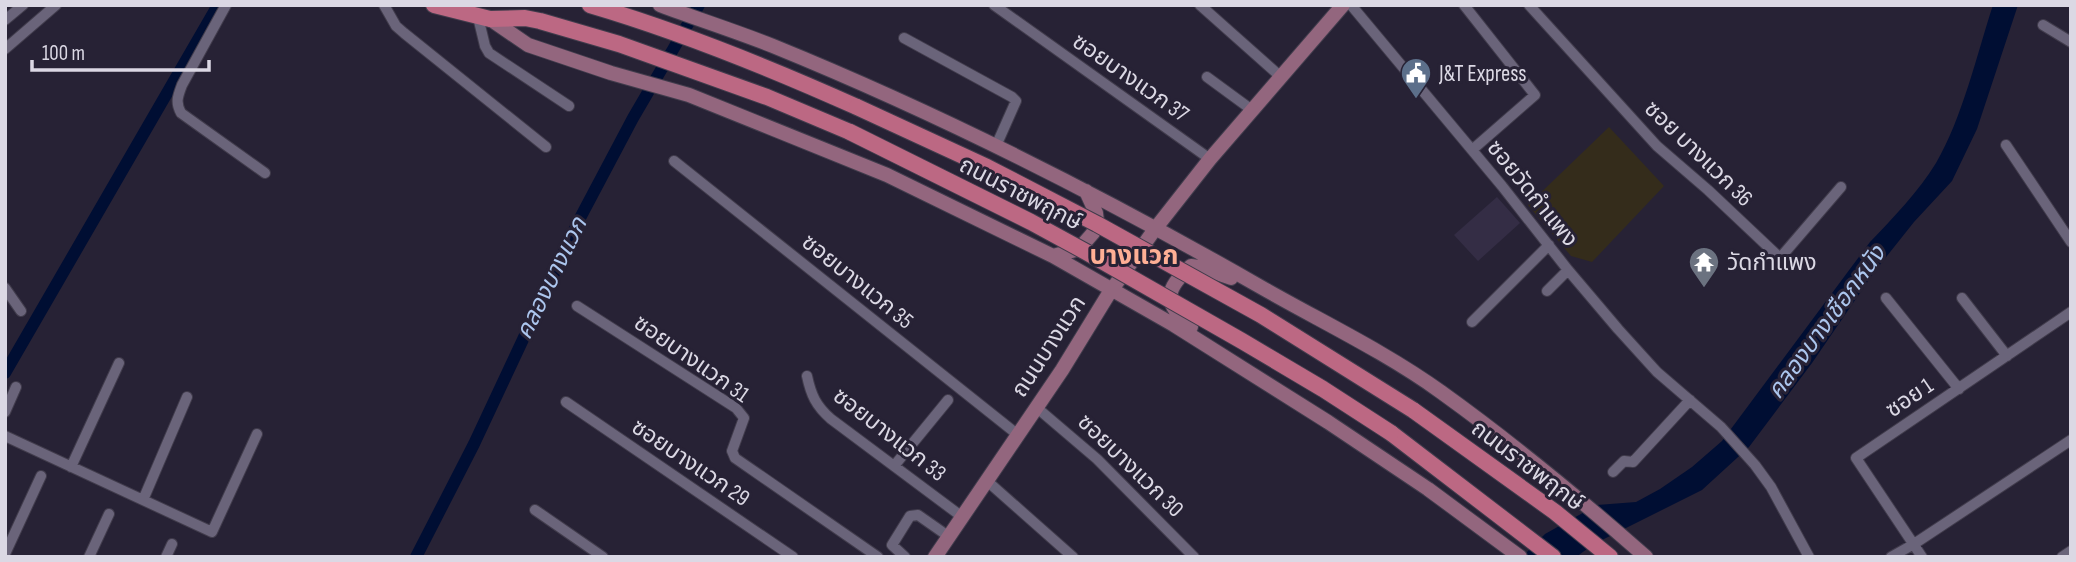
<svg xmlns="http://www.w3.org/2000/svg" width="2076" height="562" viewBox="0 0 2076 562" font-family="'Sofia Sans Condensed','Noto Sans Thai',sans-serif">
<rect width="100%" height="100%" fill="#272235"/>
<!-- built -->
<path fill="#342d45" d="M 1497,197 L 1520,223 L 1478,261 L 1454,235 Z"/>
<!-- education -->
<path fill="#342c1b" d="M 1609,127 L 1664,186 L 1592,262 L 1571,256 L 1528,205 Z"/>
<!-- water -->
<path fill="#000e33" d="M 1993,5 L 2018,5 L 1977,129 L 1952,181 L 1914,222 L 1875,271 L 1812,363 L 1749,447 L 1702,490 L 1594,544 L 1576,557 L 1522,557 L 1545,534 L 1597,505 L 1636,502 L 1660,489 L 1692,467 L 1722,441 L 1870,242 C 1892,219 1919,191 1936,163 C 1962,119 1977,54 1993,5 Z"/>
<g fill="none" stroke-linecap="round" stroke-linejoin="round">
<!-- canal -->
<path stroke="#000e33" stroke-width="12" d="M 5,373 L 218,5
M 416,557 L 474,444 L 579,220 L 633,118 L 699,5"/>
<!-- street casing -->
<g stroke="#413c4c" stroke-width="12">
<path id="street" d="M 226,5 L 182,85 C 178,96 175,102 181,113 L 265,173
M 384,5 L 396,26 L 404,33 L 546,147
M 994,5 L 1210,159
M 1200,5 L 1281,77
M 1351,5 L 1502,186 L 1568,270 L 1618,329 L 1657,372 L 1721,427 L 1755,465 L 1771,487 L 1809,557
M 1464,5 L 1535,95 L 1472,150
M 1529,5 L 1657,146 L 1708,190 L 1780,258 L 1841,187
M 478,17 L 485,46 L 489,53 L 569,106
M 5,20 L 23,5
M 2043,25 L 2071,42
M 904,38 L 1012,97 L 1016,101 L 996,146
M 5,49 L 56,5
M 1207,77 L 1252,110
M 2006,145 L 2071,242
M 674,161 L 1017,434
M 5,288 L 21,311
M 1547,291 L 1568,270
M 1886,298 L 1959,389
M 1962,298 L 2007,356
M 577,306 L 736,408 L 744,418 L 732,451 L 735,458 L 878,557
M 1472,322 L 1549,245
M 807,376 C 811,395 816,406 831,419 L 961,516
M 566,402 L 793,557
M 1036,407 L 1097,459 L 1194,557
M 5,412 L 16,387
M 5,436 L 212,532 L 257,434
M 894,466 L 948,400
M 71,467 L 119,363
M 1613,472 L 1624,461 L 1633,462 L 1690,400
M 986,480 L 1073,557
M 143,500 L 187,397
M 535,510 L 603,557
M 5,554 L 41,476
M 89,557 L 109,514
M 166,557 L 172,544
M 905,557 L 892,545 L 910,516 L 918,515 L 948,536
M 1891,557 L 1914,544 L 2071,440
M 1922,557 L 1856,458 L 2071,312
M 2062,557 L 2071,551"/>
</g>
<!-- secondary casing -->
<g stroke="#413c4c" stroke-width="16">
<path id="secondary" d="M 660,5 C 697,19 735,31 773,46 C 940,114 1102,196 1259,286 C 1320,321 1384,351 1441,392 C 1512,443 1580,499 1646,557
M 490,19 L 528,45 L 611,73 L 689,95 L 887,175 L 1053,256 L 1174,325 L 1328,422 L 1428,489 L 1520,557
M 1053,256 L 1079,249 L 1093,233 L 1097,221 L 1096,213 L 1086,191
M 1191,327 C 1164,303 1163,291 1191,266 L 1199,267 L 1231,278
M 935,557 L 1062,370 L 1108,295 L 1155,229 L 1210,159 L 1343,5"/>
</g>
<!-- primary casing -->
<g stroke="#413c4c" stroke-width="18">
<path id="primary" d="M 434,5 L 490,19 L 525,18 L 540,21 L 619,44 L 767,97 L 850,132
M 590,5 C 682,32 770,68 857,107
M 1413,410 L 1555,512 L 1610,557
M 1391,433 L 1553,557"/>
</g>
<!-- street -->
<use href="#street" stroke="#6a647a" stroke-width="10"/>
<!-- secondary -->
<use href="#secondary" stroke="#93667e" stroke-width="14"/>
<!-- primary -->
<use href="#primary" stroke="#bc6883" stroke-width="16"/>
<!-- primary-bridge casing -->
<g stroke="#413c4c" stroke-width="18" stroke-linecap="butt">
<path id="primary-bridge" d="M 857,107 L 987,167 L 1097,224 L 1261,315 L 1413,410
M 850,132 L 1031,222 L 1086,252 L 1242,341 L 1323,389 L 1391,433"/>
</g>
<!-- primary-bridge -->
<use href="#primary-bridge" stroke="#bc6883" stroke-width="16"/>
</g>
<!-- icons -->
<defs>
<g id="civic-pin" transform="scale(1.575)"><path d="M0 17L-7.5 6A9.5 9.5 0 1 1 7.5 6Z" fill="#5c6f8a" stroke="#272235"/><path d="M-.6-6.5H3V-4.5H.6V-3L4-1V1h2V6H-6V1h2V-1L-.6-3ZM-1.2 2.5V6h2.4V2.5Z" fill="#fff"/></g>
<g id="temple-pin" transform="scale(1.575)"><path d="M0 17L-7.5 6A9.5 9.5 0 1 1 7.5 6Z" fill="#6b7280" stroke="#272235"/><path d="M0-6L5-2H3V0L6.5 2.5H4V6H1.5V3h-3V6H-4V2.5H-6.5L-3 0V-2H-5Z" fill="#fff"/></g>
</defs>
<g fill-rule="evenodd">
<use href="#civic-pin" x="1416" y="73"/>
<use href="#temple-pin" x="1704" y="262"/>
</g>
<g text-anchor="middle" stroke-width="6" stroke-linejoin="round" paint-order="stroke">
<!-- poi labels -->
<g font-size="23" fill="#dbd8e4" stroke="#272235" text-anchor="start">
<text x="1439" y="81">J&amp;T Express</text>
<text x="1727" y="270">วัดกำแพง</text>
</g>
<!-- street labels -->
<g font-size="23" fill="#dbd8e4" stroke="#272235">
<text transform="translate(1131 77) rotate(35)" y="8">ซอยบางแวก 37</text>
<text transform="translate(1699 153) rotate(44)" y="8">ซอย บางแวก 36</text>
<text transform="translate(1021 193) rotate(27)" y="8">ถนนราชพฤกษ์</text>
<text transform="translate(1533 193) rotate(51)" y="8">ซอยวัดกำแพง</text>
<text transform="translate(858 281) rotate(39)" y="8">ซอยบางแวก 35</text>
<text transform="translate(1048 346) rotate(-57)" y="8">ถนนบางแวก</text>
<text transform="translate(692 358) rotate(35)" y="8">ซอยบางแวก 31</text>
<text transform="translate(1909 397) rotate(-34)" y="8">ซอย 1</text>
<text transform="translate(890 434) rotate(38)" y="8">ซอยบางแวก 33</text>
<text transform="translate(691 462) rotate(34)" y="8">ซอยบางแวก 29</text>
<text transform="translate(1131 465) rotate(44)" y="8">ซอยบางแวก 30</text>
<text transform="translate(1528 465) rotate(37)" y="8">ถนนราชพฤกษ์</text>
</g>
<!-- water labels -->
<g font-size="24" font-style="italic" fill="#acc6ee" stroke="#272235">
<text transform="translate(551 278) rotate(-64)" y="8">คลองบางแวก</text>
<text transform="translate(1826 322) rotate(-54)" y="8">คลองบางเชือกหนัง</text>
</g>
<!-- quarter labels -->
<g font-size="26" font-weight="bold" fill="#feaf95" stroke="#272235">
<text x="1134" y="264">บางแวก</text>
</g>
</g>
<!-- border -->
<rect width="2076" height="562" fill="none" stroke="#dbd8e4" stroke-width="14"/>
<!-- scale -->
<path d="M32 60v10h177v-10" fill="none" stroke="#dbd8e4" stroke-width="3.5"/>
<text x="42" y="60" font-size="21" fill="#dbd8e4" stroke="#272235" stroke-width="5" paint-order="stroke">100 m</text>
</svg>
